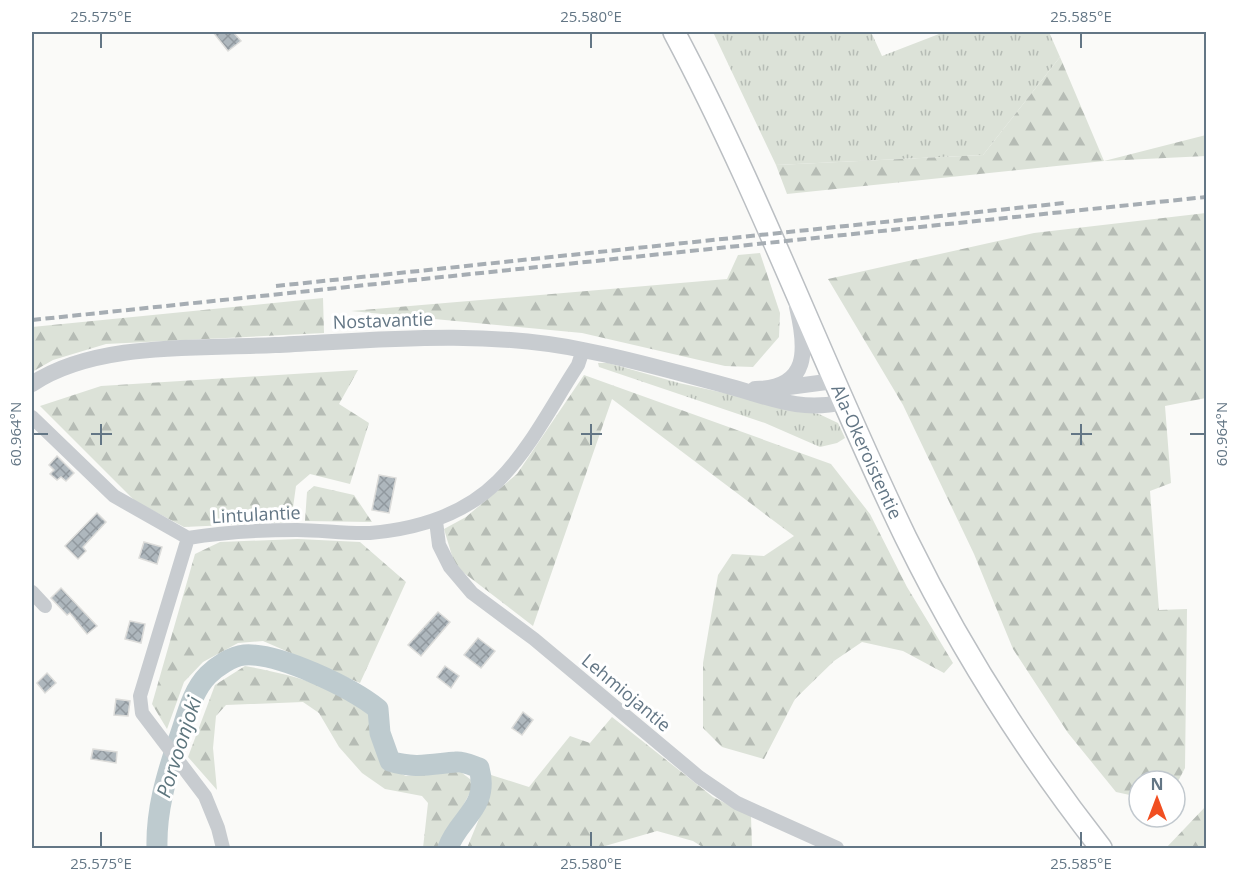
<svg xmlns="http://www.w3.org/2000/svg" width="1238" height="880" viewBox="0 0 1238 880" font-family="'Open Sans',sans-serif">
<defs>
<pattern id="grass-tufts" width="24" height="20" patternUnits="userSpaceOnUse" patternTransform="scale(1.5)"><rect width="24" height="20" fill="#dce2d8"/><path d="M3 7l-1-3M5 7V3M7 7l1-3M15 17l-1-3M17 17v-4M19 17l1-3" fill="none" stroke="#b6bcb5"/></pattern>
<pattern id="forest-firs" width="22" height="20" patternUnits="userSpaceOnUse" patternTransform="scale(1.5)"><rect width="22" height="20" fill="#dce2d8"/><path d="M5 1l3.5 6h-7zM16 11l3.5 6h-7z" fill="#b6bcb5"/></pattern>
<pattern id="building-cross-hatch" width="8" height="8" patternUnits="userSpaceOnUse" patternTransform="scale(1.5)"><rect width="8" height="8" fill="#aeb7bd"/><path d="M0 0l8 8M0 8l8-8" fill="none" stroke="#91999f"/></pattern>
</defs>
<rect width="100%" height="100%" fill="#fafaf8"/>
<!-- grass -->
<path fill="url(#grass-tufts)" d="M 713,32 L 871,32 L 882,56 L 939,34 L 938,32 L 1049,32 L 1060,57 L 983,155 L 776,165 Z
M 598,363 L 608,363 L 679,383 L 819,414 L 838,423 L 845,438 L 837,443 L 820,447 L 765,423 L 599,367 Z"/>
<!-- forest -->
<path fill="url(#forest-firs)" d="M 1060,57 L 1104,161 L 1206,135 L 1206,156 L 1104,161 L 787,194 L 776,165 L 983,155 Z
M 1206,213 L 1206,398 L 1165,406 L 1171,483 L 1150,491 L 1159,610 L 1187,609 L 1185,768 L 1175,787 L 1175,781 L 1139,781 L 1139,797 L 1116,792 L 1068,733 L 1013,649 L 974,554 L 903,405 L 828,279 L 1034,233 Z
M 760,253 L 780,313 L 779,337 L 753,367 L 725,366 L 582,333 L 351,311 L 727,279 L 738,255 Z
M 323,298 L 324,333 L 106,344 L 53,360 L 32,372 L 32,327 Z
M 358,370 L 339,404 L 369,423 L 350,484 L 310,474 L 296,486 L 291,522 L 184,527 L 135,501 L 40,406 L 101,386 Z
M 584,375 L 831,464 L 870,514 L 907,587 L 953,663 L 944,673 L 903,651 L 862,642 L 834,661 L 795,699 L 764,759 L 722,747 L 703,728 L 703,663 L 718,575 L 732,554 L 764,556 L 794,536 L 612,399 L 533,626 L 455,566 L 444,529 L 466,517 L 517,474 Z
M 314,486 L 354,495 L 372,522 L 305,521 L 307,492 Z
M 298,539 L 360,542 L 406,582 L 360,683 L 263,641 L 238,643 L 203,662 L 184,682 L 167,729 L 152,704 L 195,554 L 220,542 Z
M 245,666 C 289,674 335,685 369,715 L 370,731 L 384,766 L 406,776 L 457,769 L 475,783 L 445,840 L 445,848 L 423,848 L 428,803 L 422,796 L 385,789 L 362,773 L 339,747 L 319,713 L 303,702 L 226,705 L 216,716 L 213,748 L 217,790 L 188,757 L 215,685 Z
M 612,717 L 713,797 L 751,816 L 752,848 L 704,848 L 693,841 L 657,831 L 598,848 L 467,848 L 488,797 L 491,775 L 529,787 L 570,736 L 590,743 Z
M 1206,806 L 1206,848 L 1166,848 Z"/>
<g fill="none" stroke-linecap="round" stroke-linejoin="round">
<!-- river -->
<path stroke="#becbcf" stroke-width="21" d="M 157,848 C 156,811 166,777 178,741 C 186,720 191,692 208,675 C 216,667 232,656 244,655 C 278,652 352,688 378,709 L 380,733 L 390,761 C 414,769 432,764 456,762 C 463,761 473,766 479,768 C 490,808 458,818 448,848"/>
</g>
<!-- building -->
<path fill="url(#building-cross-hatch)" stroke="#dcdcda" stroke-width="1.5" d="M 213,32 L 233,32 L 241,41 L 228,51 Z
M 57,456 L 74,473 L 66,481 L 61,477 L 57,480 L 50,474 L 54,470 L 49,465 Z
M 379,475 L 396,478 L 389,513 L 372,510 Z
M 97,513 L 106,522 L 83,547 L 86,551 L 78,559 L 65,546 Z
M 144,542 L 162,547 L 157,564 L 139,558 Z
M 61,588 L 97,626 L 87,634 L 70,613 L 67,615 L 51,598 Z
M 438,612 L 450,622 L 421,656 L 408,645 Z
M 130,621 L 145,624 L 141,643 L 125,639 Z
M 478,638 L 495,651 L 481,668 L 464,655 Z
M 445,666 L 459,676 L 451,688 L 437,677 Z
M 47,673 L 56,683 L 45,693 L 37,683 Z
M 116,699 L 130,701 L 128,716 L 114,715 Z
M 523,712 L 533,720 L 522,735 L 512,728 Z
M 93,749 L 117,752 L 116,763 L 91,759 Z"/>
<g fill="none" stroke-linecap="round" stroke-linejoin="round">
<!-- primary casing -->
<g stroke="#bbbfc3" stroke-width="24">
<g id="primary">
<path id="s1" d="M 674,32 C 761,195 825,371 906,538 C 960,648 1026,752 1101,848"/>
</g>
</g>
<!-- minor -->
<path stroke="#c8ccd0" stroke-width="14" d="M 32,417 L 114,496 L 188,538
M 436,521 L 439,545 L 450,567 L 472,593 L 534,639 L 699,777 L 737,803 L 837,848
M 32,592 L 45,606
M 223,848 L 218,828 L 205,796 L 142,713 L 140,696 L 188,538 C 224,532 261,530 297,530 C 321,530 346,534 370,533 C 417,529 464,515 498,481 C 531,448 553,403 578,365 L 583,350"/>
<!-- tertiary -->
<path stroke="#c8ccd0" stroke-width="16" d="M 32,384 C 96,341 200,349 275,345 C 377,340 483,329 583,350 C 631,359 678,373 724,385 C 767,396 799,413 843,402
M 781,388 L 834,381
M 755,389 C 810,389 807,349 797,307"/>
<!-- primary -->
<use href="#primary" stroke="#fff" stroke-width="21"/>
<!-- rail -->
<path stroke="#a6adb3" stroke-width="4" stroke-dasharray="9 4.5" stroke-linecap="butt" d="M 276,286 L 1064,203
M 32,320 L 1206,197"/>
</g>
<!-- ticks -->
<path fill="none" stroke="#637685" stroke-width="2" d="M 101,33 L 101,48M 591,33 L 591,48M 1081,33 L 1081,48M 101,424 L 101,445M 591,424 L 591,445M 1081,424 L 1081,445M 33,434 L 48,434M 91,434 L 112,434M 581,434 L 602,434M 1071,434 L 1092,434M 1190,434 L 1205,434M 101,832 L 101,847M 591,832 L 591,847M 1081,832 L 1081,847"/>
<g text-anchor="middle" stroke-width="6" stroke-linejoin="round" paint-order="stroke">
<!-- street labels -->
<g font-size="18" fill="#637685" stroke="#fff">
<text transform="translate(383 321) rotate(-2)" y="6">Nostavantie</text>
<text dy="6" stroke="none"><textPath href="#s1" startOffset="462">Ala-Okeroistentie</textPath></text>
<text transform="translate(256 515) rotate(-3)" y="6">Lintulantie</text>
<text transform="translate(626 693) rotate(40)" y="6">Lehmiojantie</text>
</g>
<!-- water labels -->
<g font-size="20" font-style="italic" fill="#5e767e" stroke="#fff">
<text transform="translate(179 747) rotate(-72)" y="7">Porvoonjoki</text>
</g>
</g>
<!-- border -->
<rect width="1238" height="880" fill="none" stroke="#ffffff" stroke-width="66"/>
<!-- north arrow -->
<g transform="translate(1157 799)"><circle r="28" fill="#ffffff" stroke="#c1c8ce" stroke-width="1.5"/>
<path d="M0-4.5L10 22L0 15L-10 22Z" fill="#f14f21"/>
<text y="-9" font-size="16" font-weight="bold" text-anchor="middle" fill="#637685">N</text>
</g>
<rect x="33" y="33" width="1172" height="814" fill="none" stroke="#637685" stroke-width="2"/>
<g font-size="15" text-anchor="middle" fill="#637685">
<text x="101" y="22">25.575°E</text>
<text x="591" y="22">25.580°E</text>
<text x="1081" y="22">25.585°E</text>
<text transform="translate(16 434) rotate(-90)" y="5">60.964°N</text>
<text transform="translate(1222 434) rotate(-90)" y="5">60.964°N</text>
<text x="101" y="869">25.575°E</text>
<text x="591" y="869">25.580°E</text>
<text x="1081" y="869">25.585°E</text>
</g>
</svg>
